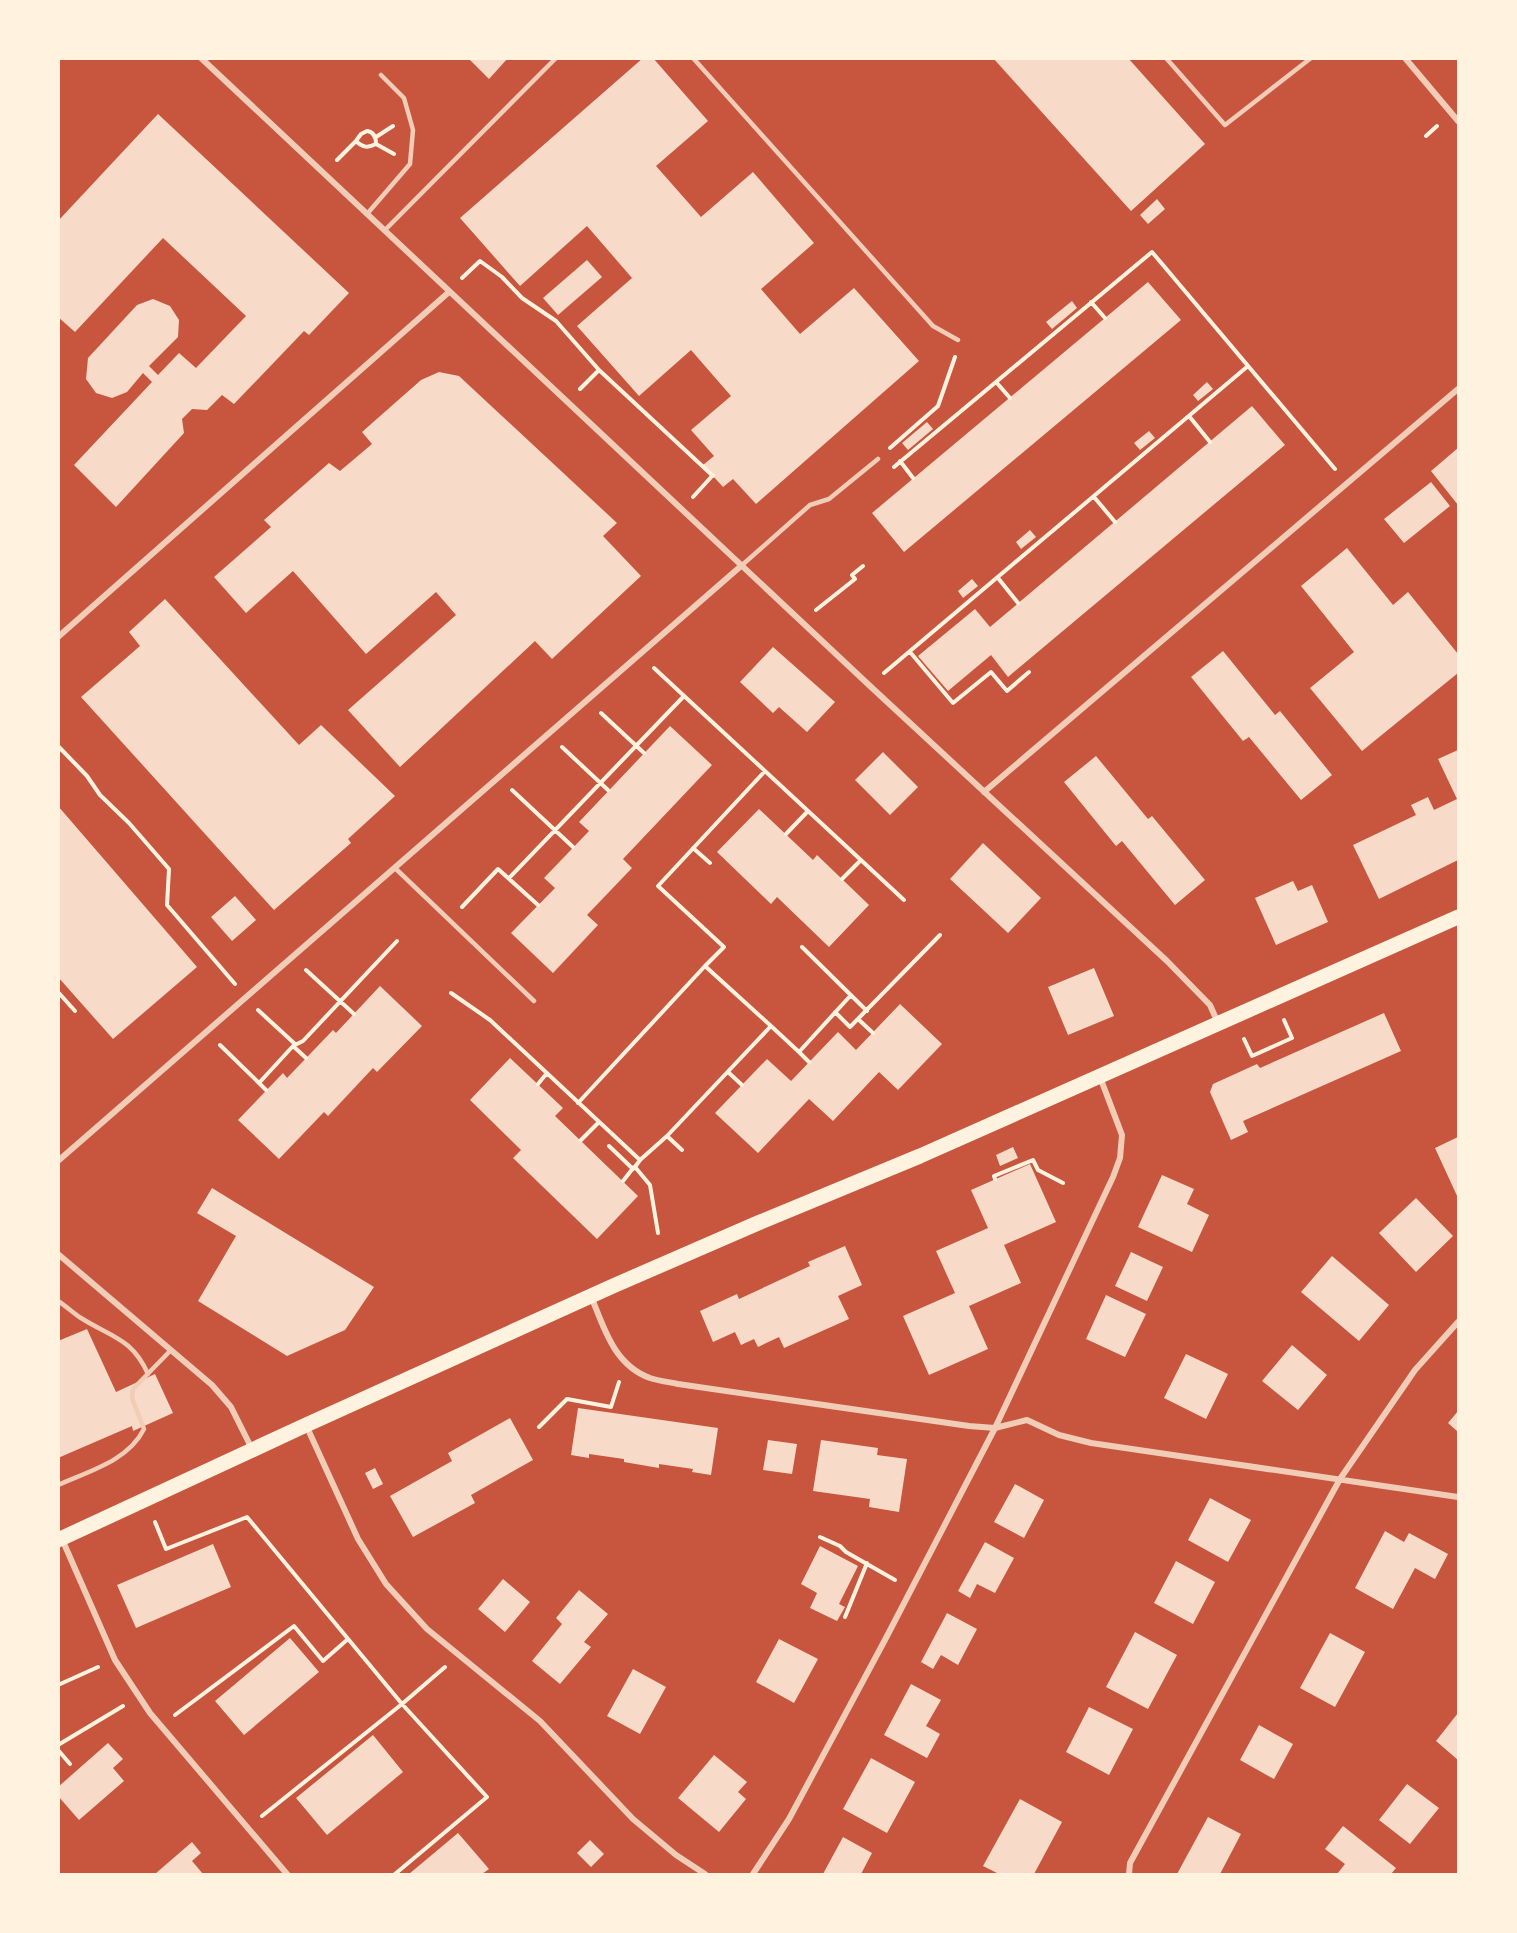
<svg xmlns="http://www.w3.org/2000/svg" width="1517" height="1933" viewBox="0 0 1517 1933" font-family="'Space Grotesk',sans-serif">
<rect width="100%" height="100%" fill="#c8553d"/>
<!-- building -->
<path fill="#f7dbc8" d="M 468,58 L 508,58 L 489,79 Z
M 643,58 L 653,58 L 708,121 L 656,166 L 701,217 L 753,172 L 814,243 L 761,289 L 800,334 L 854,288 L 919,361 L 756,504 L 733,479 L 723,487 L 703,465 L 714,456 L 691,430 L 731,396 L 691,350 L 639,396 L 577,326 L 632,278 L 587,226 L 520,286 L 460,218 Z
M 993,58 L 1128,58 L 1205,144 L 1131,211 Z
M 158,114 L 349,293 L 309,335 L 304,331 L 234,404 L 222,395 L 207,410 L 192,409 L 182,419 L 184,433 L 116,507 L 74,465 L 152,382 L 143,373 L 127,392 L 112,398 L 96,393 L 86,379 L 88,358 L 137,305 L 153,299 L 170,306 L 179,320 L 178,337 L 149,366 L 158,375 L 179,353 L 196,368 L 246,316 L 163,238 L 75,332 L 58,317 L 58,221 Z
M 1157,199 L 1165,209 L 1148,224 L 1140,215 Z
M 587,260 L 602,277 L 558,315 L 543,298 Z
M 1148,282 L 1181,320 L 904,552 L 872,513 Z
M 1072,301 L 1077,308 L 1052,329 L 1046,322 Z
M 439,372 L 459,376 L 617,523 L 603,536 L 641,576 L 552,659 L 535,641 L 400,767 L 348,710 L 456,615 L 436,592 L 366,654 L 293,571 L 246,613 L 214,577 L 271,527 L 264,520 L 329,463 L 340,471 L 372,444 L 362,432 L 421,380 Z
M 1207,382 L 1213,389 L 1198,401 L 1193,395 Z
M 1252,406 L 1285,445 L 1008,677 L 991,655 L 948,691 L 918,656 L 975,609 L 990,627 Z
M 927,422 L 933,429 L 908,450 L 902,443 Z
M 1149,431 L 1155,438 L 1140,450 L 1134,443 Z
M 1458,448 L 1458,505 L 1431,471 Z
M 1431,482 L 1450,506 L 1404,543 L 1384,519 Z
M 1030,530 L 1036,537 L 1021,549 L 1016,542 Z
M 1347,548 L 1393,605 L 1408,592 L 1458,654 L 1458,673 L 1362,751 L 1310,688 L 1354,652 L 1301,586 Z
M 972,579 L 978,586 L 963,598 L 958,591 Z
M 165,599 L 299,745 L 321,725 L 395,796 L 348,839 L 351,843 L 274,910 L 81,697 L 140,646 L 129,632 Z
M 773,647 L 835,702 L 807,732 L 779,707 L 773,713 L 740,682 Z
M 1223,651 L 1275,715 L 1280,711 L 1332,775 L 1301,800 L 1249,737 L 1243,741 L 1191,677 Z
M 670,726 L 712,765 L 623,859 L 632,868 L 587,915 L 598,925 L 553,973 L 511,933 L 555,888 L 544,878 L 589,831 L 579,822 Z
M 1458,750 L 1458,860 L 1379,899 L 1353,845 L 1416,815 L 1411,805 L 1428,797 L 1434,810 L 1457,799 L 1438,759 Z
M 883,752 L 918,787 L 890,815 L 855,780 Z
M 1096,756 L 1148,819 L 1152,816 L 1205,880 L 1175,905 L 1122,841 L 1116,846 L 1064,782 Z
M 58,806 L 197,967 L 113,1039 L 58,977 Z
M 759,809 L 813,860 L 817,855 L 869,905 L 829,947 L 777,897 L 771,904 L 717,852 Z
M 983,843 L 1041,898 L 1008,933 L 950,879 Z
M 1293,881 L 1298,891 L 1312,885 L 1328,922 L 1276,945 L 1255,898 Z
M 235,896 L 256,920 L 232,941 L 211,917 Z
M 1094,968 L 1114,1016 L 1068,1035 L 1048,987 Z
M 380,986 L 422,1026 L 377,1072 L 373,1068 L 328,1116 L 324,1112 L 279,1159 L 238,1120 L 283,1073 L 287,1078 L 333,1030 L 336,1033 Z
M 900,1004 L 942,1044 L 898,1090 L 879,1072 L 833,1121 L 809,1099 L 758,1153 L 715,1113 L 767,1059 L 791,1081 L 838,1032 L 856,1050 Z
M 1384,1013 L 1401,1051 L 1243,1121 L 1248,1132 L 1231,1140 L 1210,1092 L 1213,1084 L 1257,1064 L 1260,1068 Z
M 510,1058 L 563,1108 L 555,1116 L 638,1196 L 597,1239 L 513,1158 L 521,1150 L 470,1100 Z
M 1458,1137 L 1458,1198 L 1435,1148 Z
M 1013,1147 L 1018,1158 L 1000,1166 L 996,1155 Z
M 1030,1164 L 1056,1222 L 1004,1245 L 1021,1283 L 969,1306 L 988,1349 L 929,1375 L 903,1316 L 955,1293 L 936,1251 L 988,1228 L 971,1190 Z
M 1162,1175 L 1194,1189 L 1187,1204 L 1209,1215 L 1192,1252 L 1138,1227 Z
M 212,1188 L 374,1287 L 345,1330 L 287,1356 L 198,1301 L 236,1236 L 197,1213 Z
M 1416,1198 L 1453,1236 L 1416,1272 L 1379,1233 Z
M 845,1246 L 862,1285 L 838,1296 L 849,1319 L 784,1348 L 779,1337 L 758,1347 L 754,1339 L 741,1345 L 735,1332 L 713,1342 L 700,1311 L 737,1294 L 739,1299 L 810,1266 L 808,1262 Z
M 1131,1252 L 1163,1267 L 1147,1301 L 1115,1286 Z
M 1332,1256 L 1389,1305 L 1359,1341 L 1301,1292 Z
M 1106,1295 L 1146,1314 L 1125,1357 L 1086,1339 Z
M 87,1329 L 116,1392 L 155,1374 L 173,1413 L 133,1431 L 132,1426 L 58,1458 L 58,1341 Z
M 1292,1345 L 1327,1375 L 1298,1410 L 1262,1381 Z
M 1186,1354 L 1228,1374 L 1206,1419 L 1164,1398 Z
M 578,1408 L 718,1428 L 711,1475 L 692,1472 L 693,1469 L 659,1464 L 659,1468 L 624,1462 L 624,1459 L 589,1454 L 589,1458 L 571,1455 Z
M 1458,1411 L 1458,1432 L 1448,1423 Z
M 510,1418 L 533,1460 L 471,1495 L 475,1503 L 413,1537 L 390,1496 L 452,1461 L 448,1453 Z
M 768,1440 L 797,1444 L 792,1474 L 763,1470 Z
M 821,1440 L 878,1448 L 877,1455 L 907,1459 L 899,1512 L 869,1507 L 870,1499 L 813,1491 Z
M 375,1468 L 383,1484 L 373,1489 L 365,1473 Z
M 1015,1484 L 1044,1500 L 1024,1538 L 994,1522 Z
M 1210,1498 L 1251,1520 L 1228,1562 L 1188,1540 Z
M 1385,1531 L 1404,1542 L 1409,1533 L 1448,1554 L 1435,1579 L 1415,1568 L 1393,1609 L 1355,1588 Z
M 985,1542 L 1014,1558 L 995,1593 L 977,1584 L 970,1598 L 958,1591 Z
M 213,1544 L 231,1587 L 136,1628 L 117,1585 Z
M 820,1546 L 858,1566 L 839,1604 L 845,1607 L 837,1621 L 810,1608 L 817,1593 L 801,1584 Z
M 1176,1561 L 1215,1582 L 1193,1624 L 1154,1603 Z
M 503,1579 L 530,1602 L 505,1632 L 478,1609 Z
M 579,1590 L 608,1614 L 584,1642 L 591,1647 L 560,1684 L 532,1661 L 562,1624 L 556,1618 Z
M 947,1613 L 977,1629 L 958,1665 L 941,1655 L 933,1669 L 921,1662 Z
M 1135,1632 L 1177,1655 L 1148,1709 L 1106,1687 Z
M 1330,1633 L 1365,1652 L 1335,1707 L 1300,1688 Z
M 290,1638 L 319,1672 L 244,1735 L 215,1701 Z
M 779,1639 L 818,1659 L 794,1703 L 756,1682 Z
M 633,1669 L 666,1687 L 640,1734 L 607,1716 Z
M 911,1684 L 941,1700 L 926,1726 L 940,1734 L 927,1758 L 884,1735 Z
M 1089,1707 L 1133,1729 L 1109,1775 L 1066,1752 Z
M 1458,1713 L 1458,1760 L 1436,1741 Z
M 1259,1725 L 1293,1744 L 1274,1779 L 1240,1760 Z
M 373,1735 L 403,1772 L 327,1835 L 296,1798 Z
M 108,1743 L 123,1759 L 113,1768 L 124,1781 L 79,1820 L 58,1796 L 58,1787 Z
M 714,1755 L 747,1782 L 738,1792 L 746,1799 L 719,1832 L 678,1798 Z
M 871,1758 L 915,1782 L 887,1833 L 843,1809 Z
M 1407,1784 L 1439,1808 L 1410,1844 L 1379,1820 Z
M 1020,1799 L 1062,1822 L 1034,1874 L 999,1874 L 983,1866 Z
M 1208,1817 L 1241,1834 L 1220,1874 L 1177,1874 Z
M 1343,1826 L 1396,1868 L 1391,1874 L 1337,1874 L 1345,1864 L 1325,1849 Z
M 458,1833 L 489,1869 L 482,1874 L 409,1874 Z
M 843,1837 L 872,1853 L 861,1874 L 823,1874 Z
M 590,1840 L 604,1854 L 591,1867 L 577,1853 Z
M 192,1842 L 201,1853 L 192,1861 L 203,1874 L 155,1874 Z"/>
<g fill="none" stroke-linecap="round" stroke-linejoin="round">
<!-- path -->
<path stroke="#fff3e0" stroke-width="4" d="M 1426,136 L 1437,126
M 376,137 L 393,126
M 356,141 L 361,134 L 367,131 C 374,132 376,137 376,144
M 337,160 L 356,141 C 363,148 368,148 376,144 L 394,154
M 462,278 L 480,261 L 502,277 L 522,298 L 556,321 L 599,370 L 580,389
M 1091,302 L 1105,318
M 599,370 L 713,476
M 996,382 L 1010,398
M 1189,416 L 1210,442
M 890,448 L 938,406 L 955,357
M 900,461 L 913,478
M 894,467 L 1152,252 L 1335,469
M 693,497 L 713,475
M 1094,497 L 1115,522
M 998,578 L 1018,603
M 816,610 L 855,579 L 852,575 L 863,566
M 910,652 L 953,703 L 991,672 L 1007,691 L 1029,672
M 654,668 L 904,900
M 884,673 L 1248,366
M 601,713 L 644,753
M 58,746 L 87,776 L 100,795 L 129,823 L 169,869 L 167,905 L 235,984
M 562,747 L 608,790
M 765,771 L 658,886 L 724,947 L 705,966 L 771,1026
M 512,790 L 573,847
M 786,834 L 808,811
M 693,848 L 710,863
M 509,878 L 684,696
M 842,879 L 861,860
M 462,907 L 498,869 L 538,905
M 802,947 L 867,1011
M 306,970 L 354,1014
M 58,992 L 75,1011
M 451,993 L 490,1020 L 640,1160 L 667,1136 L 771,1026 L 799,1052 L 851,995
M 258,1010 L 295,1044
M 835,1012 L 850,1027 L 940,935
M 858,1019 L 873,1033
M 1244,1039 L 1252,1056 L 1292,1038 L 1284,1020
M 220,1045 L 259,1083 L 293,1046 L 303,1041 L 397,941
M 293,1046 L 306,1058
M 799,1052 L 809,1062
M 728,1072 L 742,1085
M 259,1083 L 266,1090
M 538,1084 L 547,1073
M 578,1103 L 705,966
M 667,1136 L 682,1150
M 581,1140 L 599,1122
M 609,1146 L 633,1169
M 640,1160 L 635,1167 L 650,1185 L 658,1233
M 995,1179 L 994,1176 L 1033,1160 L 1038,1170 L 1063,1183
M 623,1181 L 634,1167
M 539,1427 L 567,1399 L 611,1407 L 619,1382
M 155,1522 L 166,1549 L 247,1517 L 402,1704 L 487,1797 L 395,1874
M 820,1537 L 840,1546 L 846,1552 L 895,1580
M 845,1617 L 867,1563
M 58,1685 L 98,1667
M 175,1715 L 294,1626 L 323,1661 L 348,1639
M 58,1745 L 123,1706
M 58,1750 L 70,1764
M 262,1816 L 402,1704 L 445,1667"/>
<!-- service -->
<path stroke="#f1ccb7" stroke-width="4.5" d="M 693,58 L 933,326 L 958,340
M 1166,58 L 1225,125 L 1311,58
M 367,214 L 410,164 L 413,130 L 404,98 L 381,75
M 385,230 L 556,58
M 741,566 L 810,505 L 829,499 L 878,459
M 395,868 L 534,1001
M 58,1301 C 66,1306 73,1313 81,1318 C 111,1337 132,1338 148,1374
M 58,1485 C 89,1471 128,1461 144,1429 L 132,1398 L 133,1389 L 171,1350"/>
<!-- minor -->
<path stroke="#f1ccb7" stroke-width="6" d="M 201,58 L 870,686 L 1167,961 L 1210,1005 L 1218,1023
M 1405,58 L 1458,121
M 58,637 L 449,292
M 984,792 L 1458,389
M 58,1161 L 741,566
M 58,1254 L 212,1385 L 231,1407 L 252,1449
M 591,1296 C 604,1328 614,1365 650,1378 C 659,1381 669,1382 678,1384 L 969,1426 L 995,1428 L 1027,1420 L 1059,1435 L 1091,1443 L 1458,1497
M 306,1425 L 358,1539 L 386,1584 L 427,1629 L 540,1721 L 633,1819 L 676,1855 L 705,1874
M 62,1539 L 115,1660 L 150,1713 L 287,1874
M 753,1874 L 789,1819 L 886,1638 L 995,1428 L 1113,1177 L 1120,1158 L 1122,1135 L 1100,1077
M 1129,1874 L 1130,1863 L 1340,1479 L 1415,1370 L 1458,1322"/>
<!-- primary -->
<path stroke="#fff3e0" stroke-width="15" d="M 58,1540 L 306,1425 L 613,1286 L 758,1223 L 920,1156 L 1458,917"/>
</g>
<!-- border -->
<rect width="1517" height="1933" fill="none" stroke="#fff3e0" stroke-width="120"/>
</svg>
